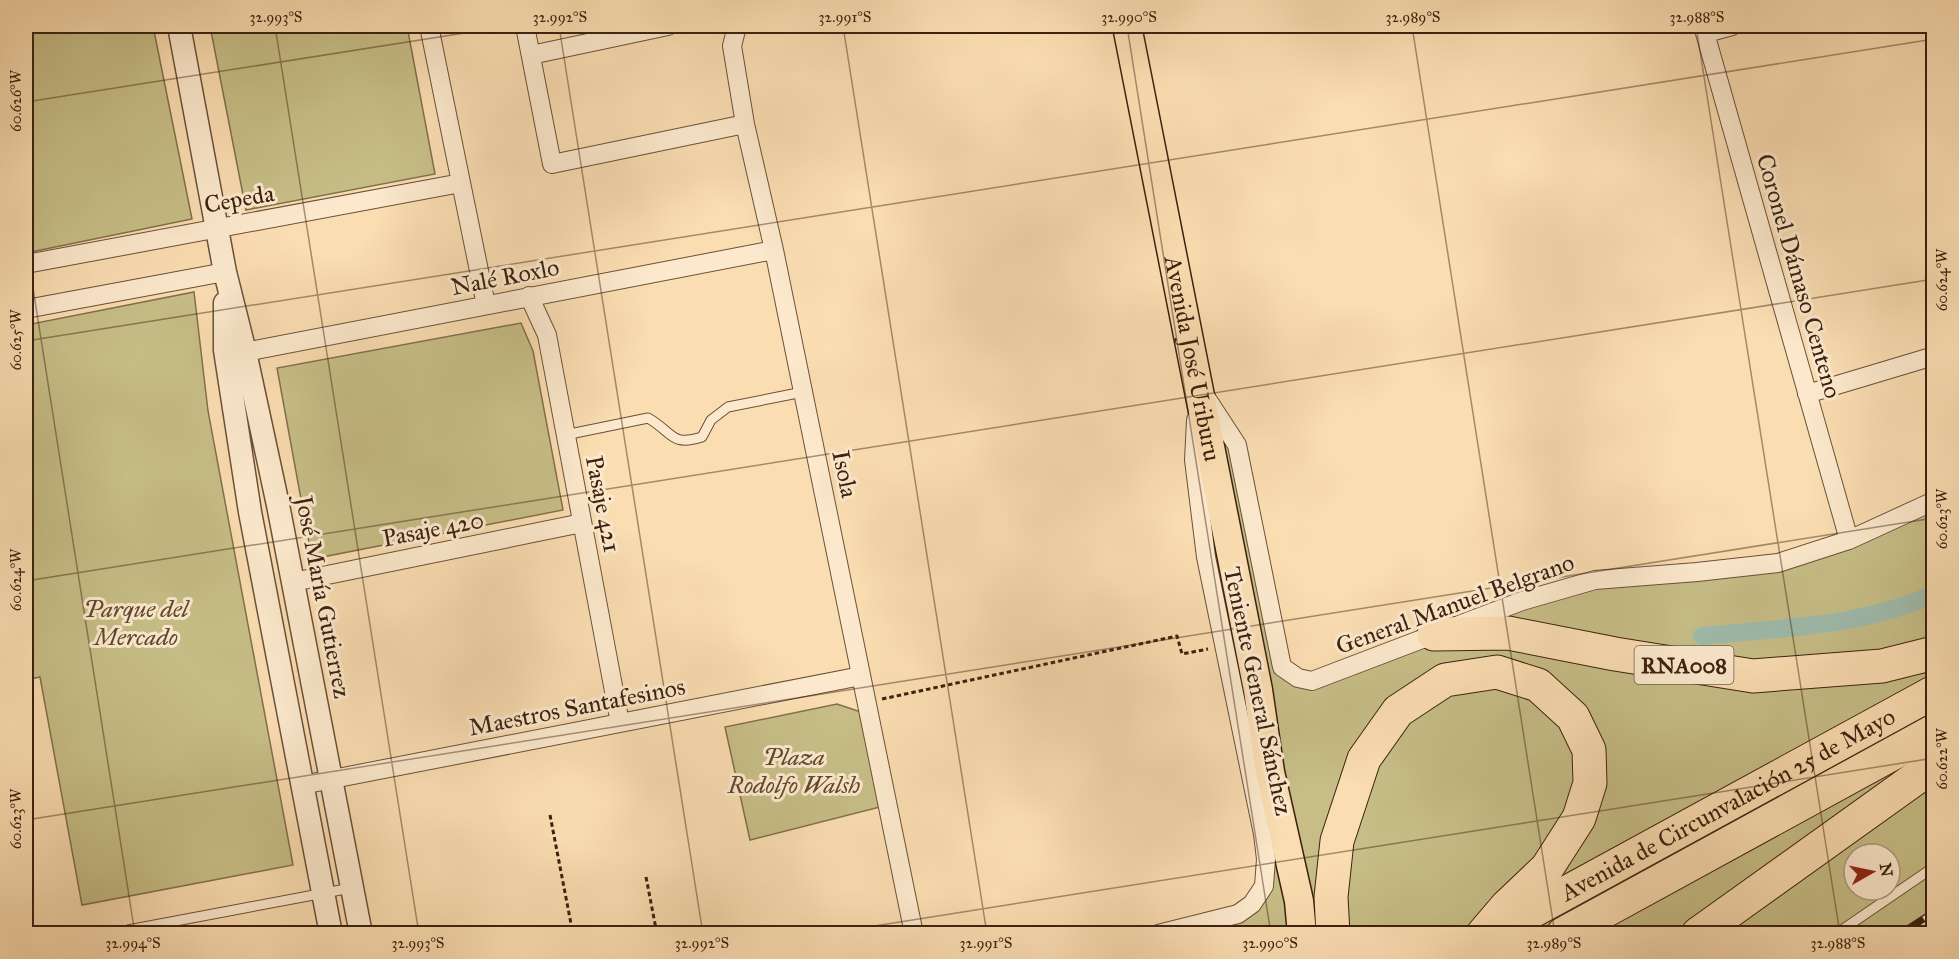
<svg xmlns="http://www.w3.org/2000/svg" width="1959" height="959" viewBox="0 0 1959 959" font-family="'IM FELL Great Primer',serif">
<rect width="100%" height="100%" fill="#fbddb2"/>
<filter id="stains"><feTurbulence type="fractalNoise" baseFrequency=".00333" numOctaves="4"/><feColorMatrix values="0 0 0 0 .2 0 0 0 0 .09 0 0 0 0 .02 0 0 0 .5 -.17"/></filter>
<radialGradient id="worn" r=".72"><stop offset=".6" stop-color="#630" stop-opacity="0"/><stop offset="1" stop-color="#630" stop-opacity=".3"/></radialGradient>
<!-- green -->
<path fill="#c7be87" stroke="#81704c" stroke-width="1.5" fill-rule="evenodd" d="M 26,26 L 153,26 L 192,219 L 26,253 Z
M 210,26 L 407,26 L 435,174 L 246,210 Z
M 194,292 L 208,411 L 293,865 L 82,905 L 40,677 L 26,680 L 26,325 Z
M 521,323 L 533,351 L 563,510 L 312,559 L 277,368 Z
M 1197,385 L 1237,445 L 1282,667 L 1298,678 L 1595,580 L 1778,563 L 1933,501 L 1933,912 L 1900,933 L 1158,934 L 1238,914 L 1264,886 L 1206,557 ZM 1854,854 L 1890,854 L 1890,890 L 1854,890 Z
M 837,704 L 861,712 L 880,807 L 750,840 L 725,727 Z"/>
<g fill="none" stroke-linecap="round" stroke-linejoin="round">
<!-- canal -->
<path stroke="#9fbcad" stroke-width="18" d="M 1702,636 C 1780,628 1861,627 1934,594"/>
<!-- service casing -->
<g stroke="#6b5038" stroke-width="11">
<path id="service" d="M 565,435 L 648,418 C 673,432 670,447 702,437 L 711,420 L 728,407 L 803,392
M 128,930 L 351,888
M 1836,934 L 1934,867"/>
</g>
<!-- minor casing -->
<g stroke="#6b5038" stroke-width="20">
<path id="minor" d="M 429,26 L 486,305
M 525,26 L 552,164 L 745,124
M 737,26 L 732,46 L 745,124 L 774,250 L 914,934
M 1703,26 L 1849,540
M 1706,33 L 1732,26
M 531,55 L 668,26
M 26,264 L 461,183
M 529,296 L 547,335 L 620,723
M 26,309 L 225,272
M 245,352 L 774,250
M 1807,394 L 1934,356
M 1205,396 L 1237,445 L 1282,667 L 1298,678 L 1312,681 L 1522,601 L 1595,580 L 1697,572 L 1778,563 L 1849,540 L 1934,501
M 293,582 L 582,523
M 302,785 L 861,676
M 1158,934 L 1238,914 L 1252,904 L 1264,886 L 1266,859 L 1263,834 L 1206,557 L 1194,460 L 1196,420"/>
</g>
<!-- tertiary casing -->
<g stroke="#6b5038" stroke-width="25">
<path id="tertiary" d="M 179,26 L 225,272 L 245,352 L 278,505 L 361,934
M 225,303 L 225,350 L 250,512 L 331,934"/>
</g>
<!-- primary casing -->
<g stroke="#3b2110" stroke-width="31">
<g id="primary">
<path id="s1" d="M 1127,26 L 1258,690 L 1270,772 L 1299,901 L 1302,934"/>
</g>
</g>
<!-- motorway casing -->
<g stroke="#3b2110" stroke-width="35">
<g id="motorway">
<path d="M 1434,634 L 1508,633 L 1615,654 L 1753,676 L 1882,666 L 1934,653"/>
<path id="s2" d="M 1498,930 L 1934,692"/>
<path d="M 1333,934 L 1331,897 L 1337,841 L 1364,759 L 1398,711 L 1445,680 L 1497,672 L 1538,685 L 1573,717 L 1589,750 L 1590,783 L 1579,818 L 1547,868 L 1506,907 L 1483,934"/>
<path d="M 1563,934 L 1934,731"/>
<path d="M 1698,934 L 1934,765"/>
</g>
</g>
<!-- path -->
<path stroke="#3b2110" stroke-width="3" stroke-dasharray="4.5 3" stroke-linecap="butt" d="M 882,699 L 1177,636 L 1182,654 L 1208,649
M 550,815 L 573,934
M 646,877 L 657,934"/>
<!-- service -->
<use href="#service" stroke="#fce9cd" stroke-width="9"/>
<!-- minor -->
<use href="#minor" stroke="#fce9cd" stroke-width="18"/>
<!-- tertiary -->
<use href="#tertiary" stroke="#fce9cd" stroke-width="22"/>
<!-- primary -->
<use href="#primary" stroke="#fbddb2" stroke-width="28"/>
<!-- motorway -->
<use href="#motorway" stroke="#fbddb2" stroke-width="33"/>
<!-- rail casing -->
<g stroke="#3b2110" stroke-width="7">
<path id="rail" d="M 1900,934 L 1934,912"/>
</g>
<!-- rail -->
<use href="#rail" stroke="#fce9cd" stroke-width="4.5" stroke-dasharray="14" stroke-linecap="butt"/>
</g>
<!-- ticks -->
<path fill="none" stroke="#3b2110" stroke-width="1.5" stroke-opacity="0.45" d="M 275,26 L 419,934M 559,26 L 703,934M 843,26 L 987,934M 1127,26 L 1271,934M 1412,26 L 1555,934M 1696,26 L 1840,934M 26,102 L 509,26M 26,244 L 135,934M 26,341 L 1934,39M 26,581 L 1934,279M 26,820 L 1934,518M 824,934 L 1934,758"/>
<g text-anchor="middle" stroke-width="6" stroke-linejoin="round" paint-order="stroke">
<!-- shield labels -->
<rect fill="#fce9cd" stroke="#755d49" stroke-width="1.5" x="1634.5" y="646" width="99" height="38" rx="4.5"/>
<g font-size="22" font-weight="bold" fill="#3b2110">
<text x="1684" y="673">RNA008</text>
</g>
<!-- street labels -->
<g font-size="24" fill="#3b2110" stroke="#fce9cd">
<text transform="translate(239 199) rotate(-10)" y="8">Cepeda</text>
<text transform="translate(1799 276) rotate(74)" y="8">Coronel Dámaso Centeno</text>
<text transform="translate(505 277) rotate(-11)" y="8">Nalé Roxlo</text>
<text dy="8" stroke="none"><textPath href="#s1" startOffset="339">Avenida José Uriburu</textPath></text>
<text transform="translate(845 474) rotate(78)" y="8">Isola</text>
<text transform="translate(603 504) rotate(79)" y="8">Pasaje 421</text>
<text transform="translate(433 529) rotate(-11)" y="8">Pasaje 420</text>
<text transform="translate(323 597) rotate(79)" y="8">José María Gutierrez</text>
<text transform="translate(1455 604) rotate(-20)" y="8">General Manuel Belgrano</text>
<text transform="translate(1258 691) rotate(78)" y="8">Teniente General Sánchez</text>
<text transform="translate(577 707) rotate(-11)" y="8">Maestros Santafesinos</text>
<text dy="8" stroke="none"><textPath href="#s2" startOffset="262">Avenida de Circunvalación 25 de Mayo</textPath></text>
</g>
<!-- park labels -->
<g font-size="24" font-style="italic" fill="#5e482e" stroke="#fce9cd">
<text x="136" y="617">Parque del<tspan x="136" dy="28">Mercado</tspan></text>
<text x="794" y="765">Plaza<tspan x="794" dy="28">Rodolfo Walsh</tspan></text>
</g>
</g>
<!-- margin -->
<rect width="1959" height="959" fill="none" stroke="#fbddb2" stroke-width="66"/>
<!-- north arrow -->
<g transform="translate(1872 872) rotate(81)"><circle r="28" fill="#fce9cd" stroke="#af9981" stroke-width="1.5"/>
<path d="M0-4.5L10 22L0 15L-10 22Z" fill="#8f2418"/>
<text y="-9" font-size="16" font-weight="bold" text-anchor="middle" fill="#3b2110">N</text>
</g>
<rect x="33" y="33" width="1893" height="893" fill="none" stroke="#3b2110" stroke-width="2"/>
<g font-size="15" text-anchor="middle" fill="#3b2110">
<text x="276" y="22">32.993°S</text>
<text x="560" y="22">32.992°S</text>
<text x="845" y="22">32.991°S</text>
<text x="1129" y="22">32.990°S</text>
<text x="1413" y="22">32.989°S</text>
<text x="1697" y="22">32.988°S</text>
<text transform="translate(16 101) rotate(-90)" y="5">60.626°W</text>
<text transform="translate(1942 280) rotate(-90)" y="5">60.624°W</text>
<text transform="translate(16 340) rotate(-90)" y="5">60.625°W</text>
<text transform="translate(1942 519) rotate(-90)" y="5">60.623°W</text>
<text transform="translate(16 580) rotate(-90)" y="5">60.624°W</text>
<text transform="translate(1942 759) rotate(-90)" y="5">60.622°W</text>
<text transform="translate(16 819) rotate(-90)" y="5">60.623°W</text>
<text x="133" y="948">32.994°S</text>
<text x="418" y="948">32.993°S</text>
<text x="702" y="948">32.992°S</text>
<text x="986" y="948">32.991°S</text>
<text x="1270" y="948">32.990°S</text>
<text x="1554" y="948">32.989°S</text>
<text x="1838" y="948">32.988°S</text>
</g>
<rect width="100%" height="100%" filter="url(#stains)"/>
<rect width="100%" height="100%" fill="url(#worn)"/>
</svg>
